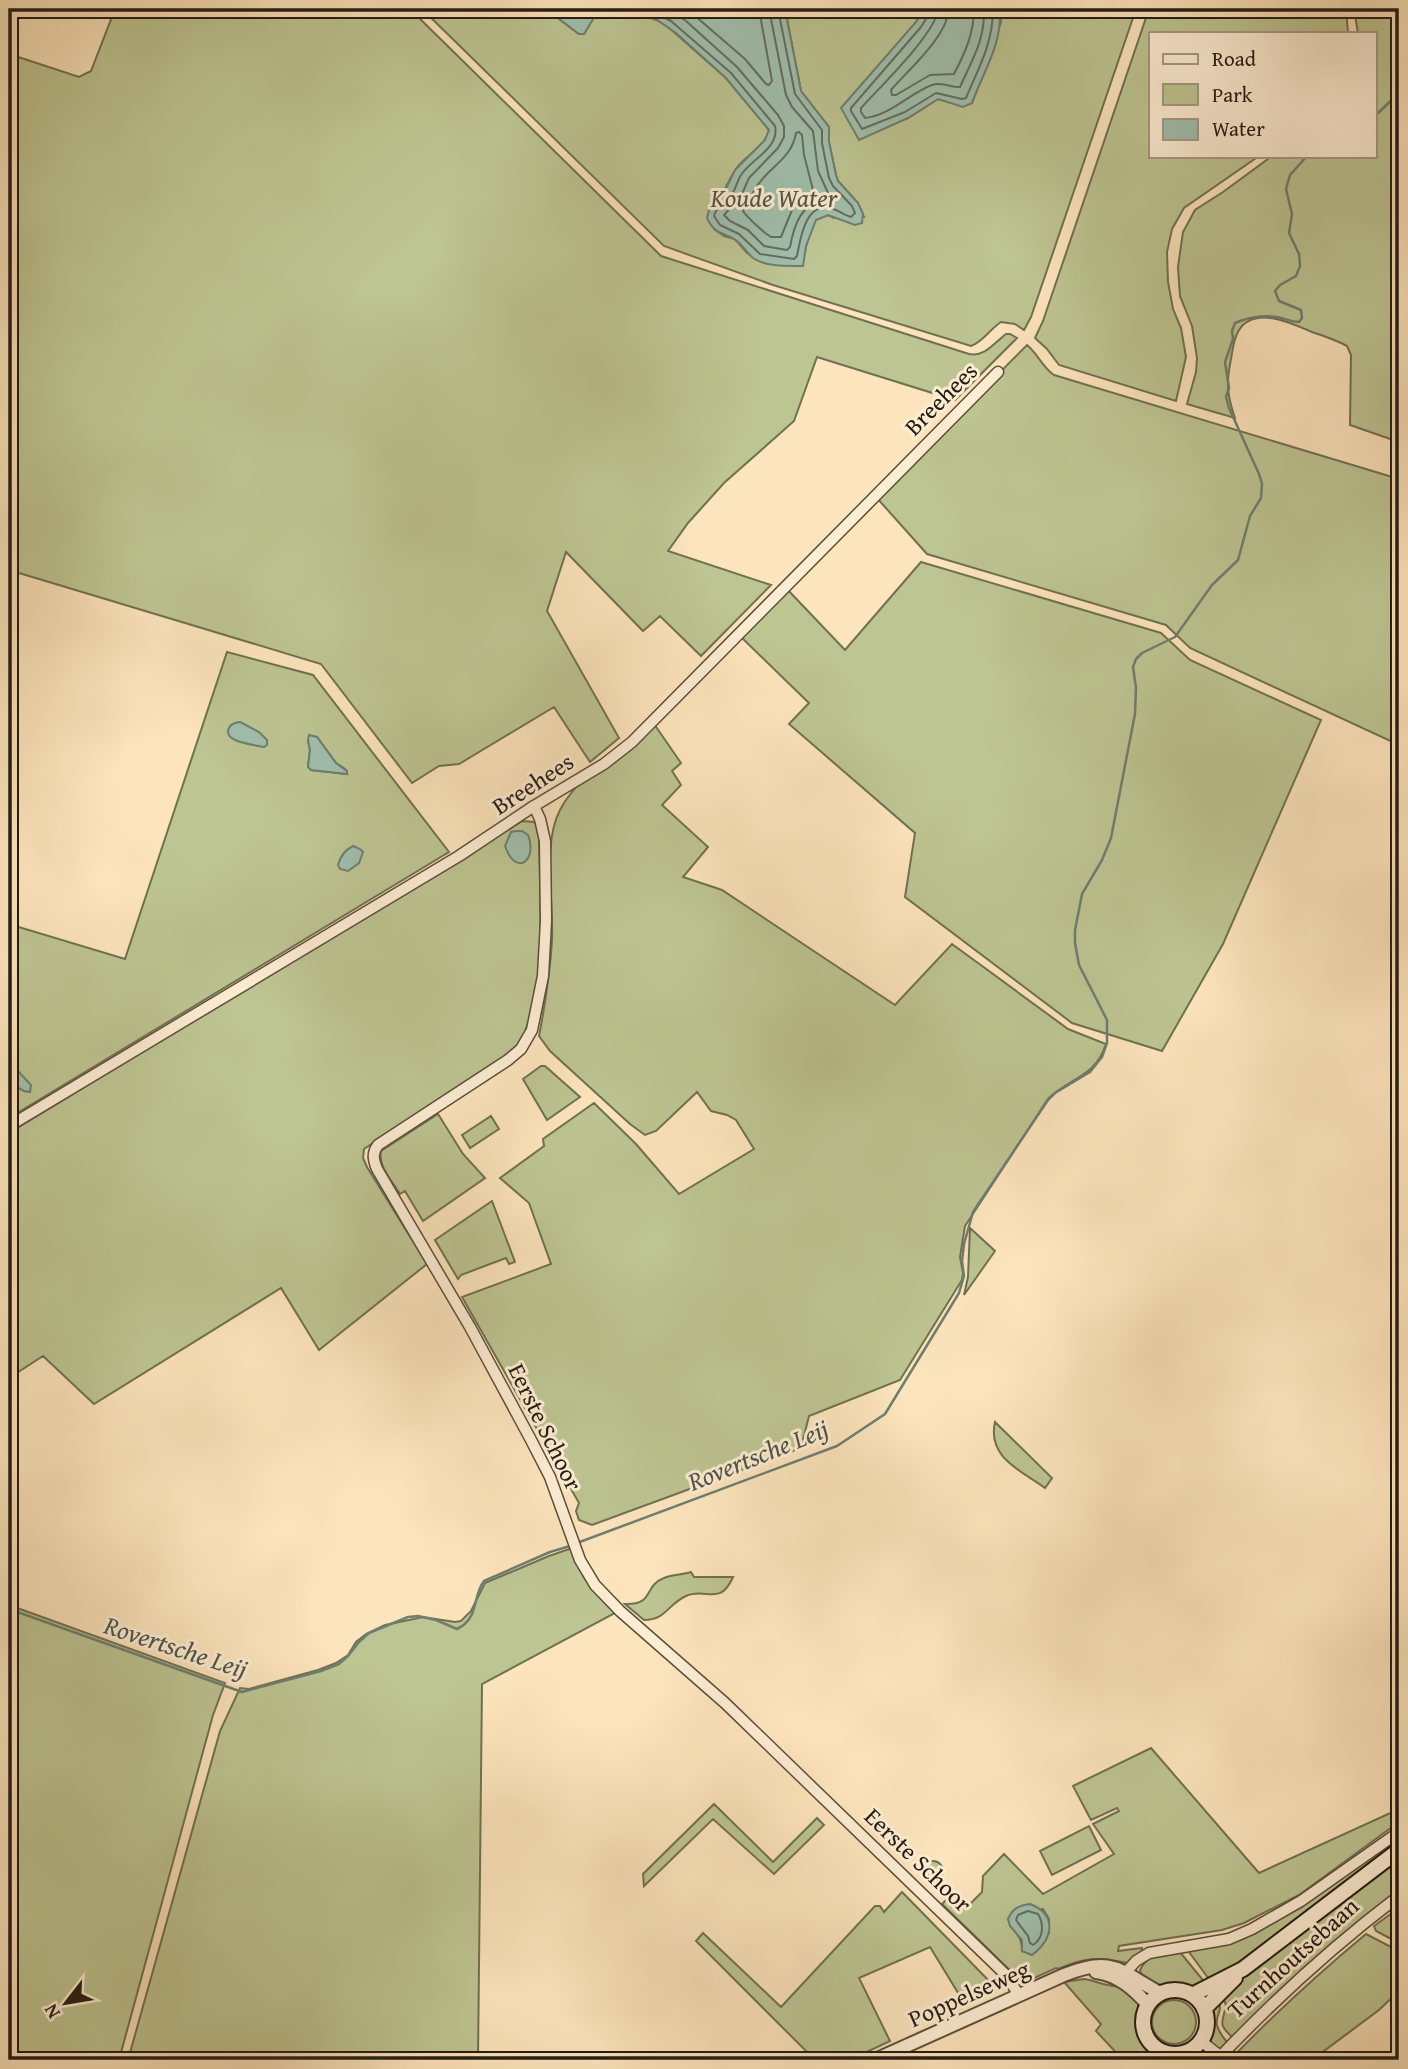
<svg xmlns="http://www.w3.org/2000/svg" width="1408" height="2069" viewBox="0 0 1408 2069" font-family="'Gentium Book Plus',serif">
<rect width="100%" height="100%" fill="#fce4bc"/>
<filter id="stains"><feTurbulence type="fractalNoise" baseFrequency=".00286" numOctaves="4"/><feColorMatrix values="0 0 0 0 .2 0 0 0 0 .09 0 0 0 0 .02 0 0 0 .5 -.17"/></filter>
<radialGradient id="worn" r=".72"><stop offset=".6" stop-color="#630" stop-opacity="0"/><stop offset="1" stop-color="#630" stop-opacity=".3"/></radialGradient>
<!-- green -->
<path fill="#bdc592" stroke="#707052" stroke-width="2" fill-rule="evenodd" d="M 115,9 L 410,9 L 661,256 L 969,354 C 985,357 994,343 1006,334 L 1010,334 L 1017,338 L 955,400 L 817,357 L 794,421 L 724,483 L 688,523 L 668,551 L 771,585 L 701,656 L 660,616 L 643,631 L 566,552 L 547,611 L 619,738 L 590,762 L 554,707 L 459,764 L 439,766 L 412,783 L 321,664 L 9,570 L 9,54 L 79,77 L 91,71 Z
M 422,9 L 546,9 L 579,34 L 584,34 C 587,29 589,23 592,19 C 610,0 648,14 667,26 L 726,78 L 769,130 C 765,148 745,155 736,169 C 726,184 728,189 713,202 L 714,229 L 724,236 L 735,239 L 747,253 L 764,263 L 802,266 L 806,246 L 815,220 L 828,215 L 834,218 L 864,217 L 858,203 L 838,181 L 836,175 L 829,142 L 829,127 L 801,91 L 785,9 L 924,9 L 916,22 L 908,118 L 938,99 L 963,106 L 972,103 L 1001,22 L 1000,9 L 1136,9 L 1031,317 L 1024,330 L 1015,324 L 1001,322 C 990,329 983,342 971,346 L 773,285 L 664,246 Z
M 1149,9 L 1346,9 L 1348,33 L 1151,33 L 1151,156 L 1259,156 L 1184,208 L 1172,229 L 1167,252 L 1168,282 L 1173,309 L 1181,328 L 1186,357 L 1176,401 L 1059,365 L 1047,349 L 1035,338 L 1043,321 Z
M 1354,9 L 1399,9 L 1399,442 L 1350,425 L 1351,355 L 1347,346 C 1336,340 1324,336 1312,332 C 1293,324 1263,309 1244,324 C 1234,333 1233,348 1231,359 C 1226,383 1227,395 1235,418 L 1187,404 L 1196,372 L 1197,358 L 1192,326 L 1180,296 L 1178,267 L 1183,232 L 1195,210 L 1223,192 L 1272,156 L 1375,156 L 1375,33 L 1358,33 Z
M 1027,345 C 1038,354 1043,368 1054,375 L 1399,479 L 1399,745 L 1190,648 L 1166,625 L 927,554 L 876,497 Z
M 921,562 L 1161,633 L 1190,660 L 1321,720 L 1223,944 L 1162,1051 L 1072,1023 L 905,897 L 915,833 L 789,724 L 809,703 L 739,635 L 786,588 L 845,650 Z
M 227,652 L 313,675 L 449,852 L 9,1118 L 9,1083 L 25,1091 L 22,1077 L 9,1058 L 9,924 L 125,959 ZM 317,737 L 336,763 L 345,769 L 347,774 L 311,770 L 308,767 L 310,750 L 308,740 Z
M 652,721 L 681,763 L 672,771 L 681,785 L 662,805 L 708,847 L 683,877 L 722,890 L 895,1005 L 952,944 L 1068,1029 L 1106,1044 C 1095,1078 1070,1077 1048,1099 L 965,1226 L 960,1257 L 963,1273 L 962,1280 L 900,1380 L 809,1416 L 801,1448 L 592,1525 L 579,1520 L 576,1511 L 579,1503 L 462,1297 L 551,1264 L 529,1203 L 500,1178 L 544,1146 L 543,1139 L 594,1103 L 636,1144 L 679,1194 L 754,1149 L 736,1120 L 727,1115 L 711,1111 L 697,1092 L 656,1131 L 645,1135 L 630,1124 L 550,1051 L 539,1036 C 545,1005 550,973 552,941 C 554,902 542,844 560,810 C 578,775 623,746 652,721 Z
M 522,821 L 534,822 L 539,830 L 539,840 C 540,906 548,988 518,1048 L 364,1149 L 363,1158 L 367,1167 L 427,1264 L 319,1350 L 281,1288 L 94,1404 L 43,1356 L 9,1378 L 9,1133 Z
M 541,1066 L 545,1066 L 580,1097 L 547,1120 L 523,1079 Z
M 438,1114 L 463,1154 L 485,1178 L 423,1221 L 405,1191 L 400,1194 C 392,1181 378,1166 381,1151 Z
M 491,1116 L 499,1129 L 470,1148 L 462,1135 Z
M 492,1201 L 515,1262 L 509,1264 L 506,1258 L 461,1275 L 458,1279 L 435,1240 Z
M 970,1228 L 995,1251 L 964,1295 L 968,1277 Z
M 995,1422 L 1052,1478 L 1045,1488 C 1020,1470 987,1457 995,1422 Z
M 572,1548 L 585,1579 L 615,1613 L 482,1684 L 478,2060 L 128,2060 L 220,1731 L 240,1688 L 249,1689 L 318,1670 L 336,1663 L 348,1655 L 356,1642 L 366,1634 L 385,1625 L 423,1617 L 455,1622 L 461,1621 L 471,1611 L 485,1583 L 549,1556 Z
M 691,1572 L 694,1577 L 733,1577 C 720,1607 706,1587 686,1596 C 668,1604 666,1620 644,1620 L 625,1604 C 655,1605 643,1586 664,1578 C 673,1574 682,1575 691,1572 Z
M 9,1605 L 225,1683 L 213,1715 L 119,2060 L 9,2060 Z
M 1151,1748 L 1259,1873 L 1399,1809 L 1399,1822 L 1299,1895 L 1244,1923 L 1222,1930 L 1119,1946 L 1118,1951 L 1142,1948 L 1142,1953 L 1127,1963 C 1098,1957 1085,1957 1058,1969 L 1056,1968 L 1023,1983 L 942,1904 L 952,1894 L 966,1908 L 982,1892 L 983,1876 L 1004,1854 L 1043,1894 L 1114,1854 L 1093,1824 L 1119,1811 L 1117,1808 L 1091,1820 L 1073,1786 ZM 1043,1909 L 1049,1919 L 1049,1933 L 1022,1951 C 1022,1932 1013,1935 1008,1919 Z
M 714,1804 L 773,1862 L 817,1818 L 824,1825 L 774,1874 L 713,1819 L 644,1886 L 643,1874 Z
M 1089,1826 L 1101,1850 L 1052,1875 L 1040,1851 Z
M 1399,1835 L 1399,1844 L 1259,1949 L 1211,1982 L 1189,1952 L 1189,1950 L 1234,1941 Z
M 1399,1856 L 1399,1892 L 1234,2037 L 1232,2037 C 1217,2023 1223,2023 1226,2005 L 1222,1996 L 1254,1968 Z
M923 1871a10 10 0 1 1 20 0a10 10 0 1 1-20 0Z
M 902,1892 L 995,1987 L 963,2001 L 930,1947 L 859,1978 L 890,2041 L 850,2060 L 815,2060 L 696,1941 L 703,1933 L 781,2007 L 875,1906 L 880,1906 L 884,1912 Z
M 1399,1908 L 1399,1943 L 1376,1931 L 1374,1926 Z
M 1366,1934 L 1399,1951 L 1399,1991 L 1379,2010 L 1320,2054 L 1324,2060 L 1230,2060 C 1273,2015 1318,1974 1366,1934 Z
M 1179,1951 L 1207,1985 L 1191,1990 L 1177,1987 L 1162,1988 L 1142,1977 L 1140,1970 C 1147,1954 1164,1953 1179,1951 Z
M 1084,1979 C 1093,1980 1112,1988 1118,1986 L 1139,2002 L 1140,2030 L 1147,2048 L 1145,2060 L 1123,2060 L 1096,2031 L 1101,2024 L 1064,1982 Z
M1152 2022a22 22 0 1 1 44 0a22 22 0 1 1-44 0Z
M 1218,2000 C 1226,2017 1205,2016 1227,2042 L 1221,2048 L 1216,2048 C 1202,2034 1208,2013 1218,2000 Z"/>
<!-- water -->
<path fill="#a0bfad" stroke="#6e7e6f" stroke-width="2" d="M 546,9 L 607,9 L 595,16 L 584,34 L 579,34 Z
M 622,9 L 785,9 L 801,91 L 829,127 L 829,142 L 836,175 L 838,181 L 858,203 L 863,214 L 862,223 L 855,225 L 828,215 L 816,220 L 806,246 L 803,266 C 787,266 766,267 753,258 C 747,253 743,246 737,241 C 724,231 716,237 707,218 L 710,206 L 724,193 L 735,170 L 765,140 L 769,130 L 726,78 L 676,33 L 657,20 Z
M 924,9 L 1000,9 C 1002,45 984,70 972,103 L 963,107 L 938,99 L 908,118 L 859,140 L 841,108 L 916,22 Z
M 240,722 L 259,732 L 267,740 L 267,745 L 264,747 C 255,745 244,744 235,740 C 223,734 228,723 240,722 Z
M 309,735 L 317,737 L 336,763 L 347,771 L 347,774 L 311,770 L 308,767 L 310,750 L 308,740 Z
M 516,831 L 522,831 L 528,835 C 538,860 516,878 505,846 L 511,832 Z
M 353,846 L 360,849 L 363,852 L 359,863 L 348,871 L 340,869 L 338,865 C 340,857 345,850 353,846 Z
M 9,1058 L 14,1067 L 31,1085 L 30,1092 L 24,1091 L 9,1083 Z
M 1030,1904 C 1058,1915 1053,1939 1032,1955 L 1022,1951 L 1022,1940 L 1010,1926 L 1008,1919 C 1013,1908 1018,1906 1030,1904 Z"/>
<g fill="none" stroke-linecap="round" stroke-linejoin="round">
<!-- shore -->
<path stroke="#626e60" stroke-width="2" d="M 648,9 L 671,21 L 731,73 L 775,126 C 780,148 751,159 741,175 C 737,181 736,189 731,195 C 725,203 716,206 714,216 L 720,225 L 739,234 L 760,254 L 794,259 L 797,256 C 800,241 805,203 829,208 C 837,209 844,215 851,217 L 855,213 L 852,206 L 833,186 L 829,178 L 822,143 L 822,130 L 795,94 L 778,9
M 669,9 L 686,21 L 737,67 L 778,115 L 784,126 L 784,137 L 778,148 L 749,178 L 741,196 L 724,215 L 730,221 L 748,230 L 764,246 L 787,250 L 790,247 C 794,225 801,203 827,198 L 829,195 L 818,171 L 813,131 L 792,107 L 786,95 L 769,9
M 687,9 L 745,59 L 766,84 L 769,85 L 772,81 L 759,9
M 929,9 L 929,14 L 921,27 L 851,108 L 851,111 L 862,129 L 905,112 L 936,93 L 962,99 L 966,98 C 979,67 993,43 993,9
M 938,9 C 937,32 879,88 861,108 L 861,112 L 865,118 C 891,115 910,93 932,85 C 942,81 951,88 960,87 C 972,60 985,40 984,9
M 949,9 C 947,37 909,69 891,90 L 892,95 L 896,95 L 930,75 L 954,74 C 965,53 974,33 974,9
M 799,132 L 802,135 L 804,155 L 813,190 L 794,205 L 781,237 L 771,237 C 765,234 746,216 743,211 C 750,202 753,190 760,182 C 773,165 792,157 796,133 Z
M 1028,1911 L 1038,1914 C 1044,1924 1044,1938 1033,1945 L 1030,1943 L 1028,1936 L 1016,1920 L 1018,1915 Z"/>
<!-- stream -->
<path stroke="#6e7e6f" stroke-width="2.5" d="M 1399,16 L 1396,32 L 1399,52
M 1375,116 L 1399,93
M 577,1543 L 837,1446 L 885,1414 L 959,1293 L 964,1276 L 962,1261 L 964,1244 L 973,1212 L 1048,1100 L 1055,1093 L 1090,1072 L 1102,1057 L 1107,1043 L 1107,1020 L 1079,965 L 1075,943 L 1075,930 L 1082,894 L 1102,860 L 1111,838 L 1135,714 L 1136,688 L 1133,667 L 1136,659 L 1142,653 L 1175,637 L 1212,585 L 1238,560 L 1250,516 L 1261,498 L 1262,484 L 1259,474 L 1229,408 L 1226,397 L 1229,388 L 1225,362 L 1233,339 L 1232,331 L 1235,323 C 1247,318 1262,315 1276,317 C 1284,318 1291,322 1299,322 L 1302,318 L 1301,310 L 1279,301 L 1275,291 L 1280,285 L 1296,276 L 1300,266 L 1299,254 L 1289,233 L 1292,214 L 1286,189 L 1290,175 L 1307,156
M 9,1609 L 242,1692 L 321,1671 L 339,1664 L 348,1656 L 359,1642 L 369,1633 L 408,1617 L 418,1616 L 436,1620 L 457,1629 C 480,1618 472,1596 484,1581 L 550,1552 L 570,1546"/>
<!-- minor casing -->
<g stroke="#5a4e3c" stroke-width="13">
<path id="minor" d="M 534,806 L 540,819 L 545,841 L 546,921 L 543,976 L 532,1030 L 521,1049 L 508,1060 L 378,1145 C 372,1153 373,1159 377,1169 L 470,1327 L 531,1440 L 550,1477 L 580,1560 L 595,1585 L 620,1611 L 725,1703 L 1006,1975 L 1019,1995
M 9,1126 L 459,856 L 534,806 L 604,764 L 632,742 L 998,372
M 1126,1972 L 1136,1961 L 1149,1953 L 1229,1939 L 1252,1929 L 1301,1901 L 1399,1832
M 1201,2041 L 1220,2056
M 1191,2050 L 1204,2060
M 1217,2060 C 1273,2001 1333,1946 1399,1896"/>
</g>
<!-- tertiary casing -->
<g stroke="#5a4e3c" stroke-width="16">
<path id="tertiary" d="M 1096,1972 C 1118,1975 1133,1988 1148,2005
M 875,2060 L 1064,1975 C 1113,1955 1119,1971 1160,1993"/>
</g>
<!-- secondary casing -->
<g stroke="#241c12" stroke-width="18">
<path id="secondary" d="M1143 2022a32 32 0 1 1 64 0a32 32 0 1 1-64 0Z
M 1192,1995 L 1243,1969 L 1399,1850
M 1204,2009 L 1235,1978"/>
</g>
<!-- minor -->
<use href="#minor" stroke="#fdedd3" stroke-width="10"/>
<!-- tertiary -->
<use href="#tertiary" stroke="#fdedd3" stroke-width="12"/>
<!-- secondary -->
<use href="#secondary" stroke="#fdedd3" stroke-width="14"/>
</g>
<g text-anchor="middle" stroke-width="6" stroke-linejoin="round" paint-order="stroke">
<!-- street labels -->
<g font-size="24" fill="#241c12" stroke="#fdedd3">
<text transform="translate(941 399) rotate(-45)" y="8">Breehees</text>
<text transform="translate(533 784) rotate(-33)" y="8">Breehees</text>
<text transform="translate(545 1427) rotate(64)" y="8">Eerste Schoor</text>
<text transform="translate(918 1860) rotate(44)" y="8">Eerste Schoor</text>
<text transform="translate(1293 1958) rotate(-42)" y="8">Turnhoutsebaan</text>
<text transform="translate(969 1994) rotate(-24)" y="8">Poppelseweg</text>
</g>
<!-- water labels -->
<g font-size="26" font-style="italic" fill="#4f5548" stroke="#fdedd3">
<text x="774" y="207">Koude Water</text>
<text transform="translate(758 1455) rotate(-22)" y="9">Rovertsche Leij</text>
<text transform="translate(176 1647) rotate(18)" y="9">Rovertsche Leij</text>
</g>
</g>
<!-- margin -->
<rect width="1408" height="2069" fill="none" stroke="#fce4bc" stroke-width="35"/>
<rect x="10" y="10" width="1387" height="2048" fill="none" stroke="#241c12" stroke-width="3.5"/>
<rect x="18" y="18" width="1373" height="2034" fill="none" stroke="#241c12" stroke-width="2"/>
<!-- legend -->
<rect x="1149" y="32" width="228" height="126" fill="#fdedd3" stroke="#a69986" stroke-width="2"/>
<rect x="1163" y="54" width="35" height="10" fill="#fdedd3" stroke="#a69986" stroke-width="2"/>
<text x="1212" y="66" font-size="21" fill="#241c12">Road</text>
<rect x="1163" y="84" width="35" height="21" fill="#bdc592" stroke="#a69986" stroke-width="2"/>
<text x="1212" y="102" font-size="21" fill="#241c12">Park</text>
<rect x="1163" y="119" width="35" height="21" fill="#a0bfad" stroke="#a69986" stroke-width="2"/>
<text x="1212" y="136" font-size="21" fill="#241c12">Water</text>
<!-- north arrow -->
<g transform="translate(66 2003) rotate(239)" stroke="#fdedd3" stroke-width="5" paint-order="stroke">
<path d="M0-5L12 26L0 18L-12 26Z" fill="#241c12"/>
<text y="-10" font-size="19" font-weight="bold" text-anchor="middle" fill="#241c12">N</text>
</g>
<rect width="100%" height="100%" filter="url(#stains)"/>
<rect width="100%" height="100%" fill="url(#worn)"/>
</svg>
